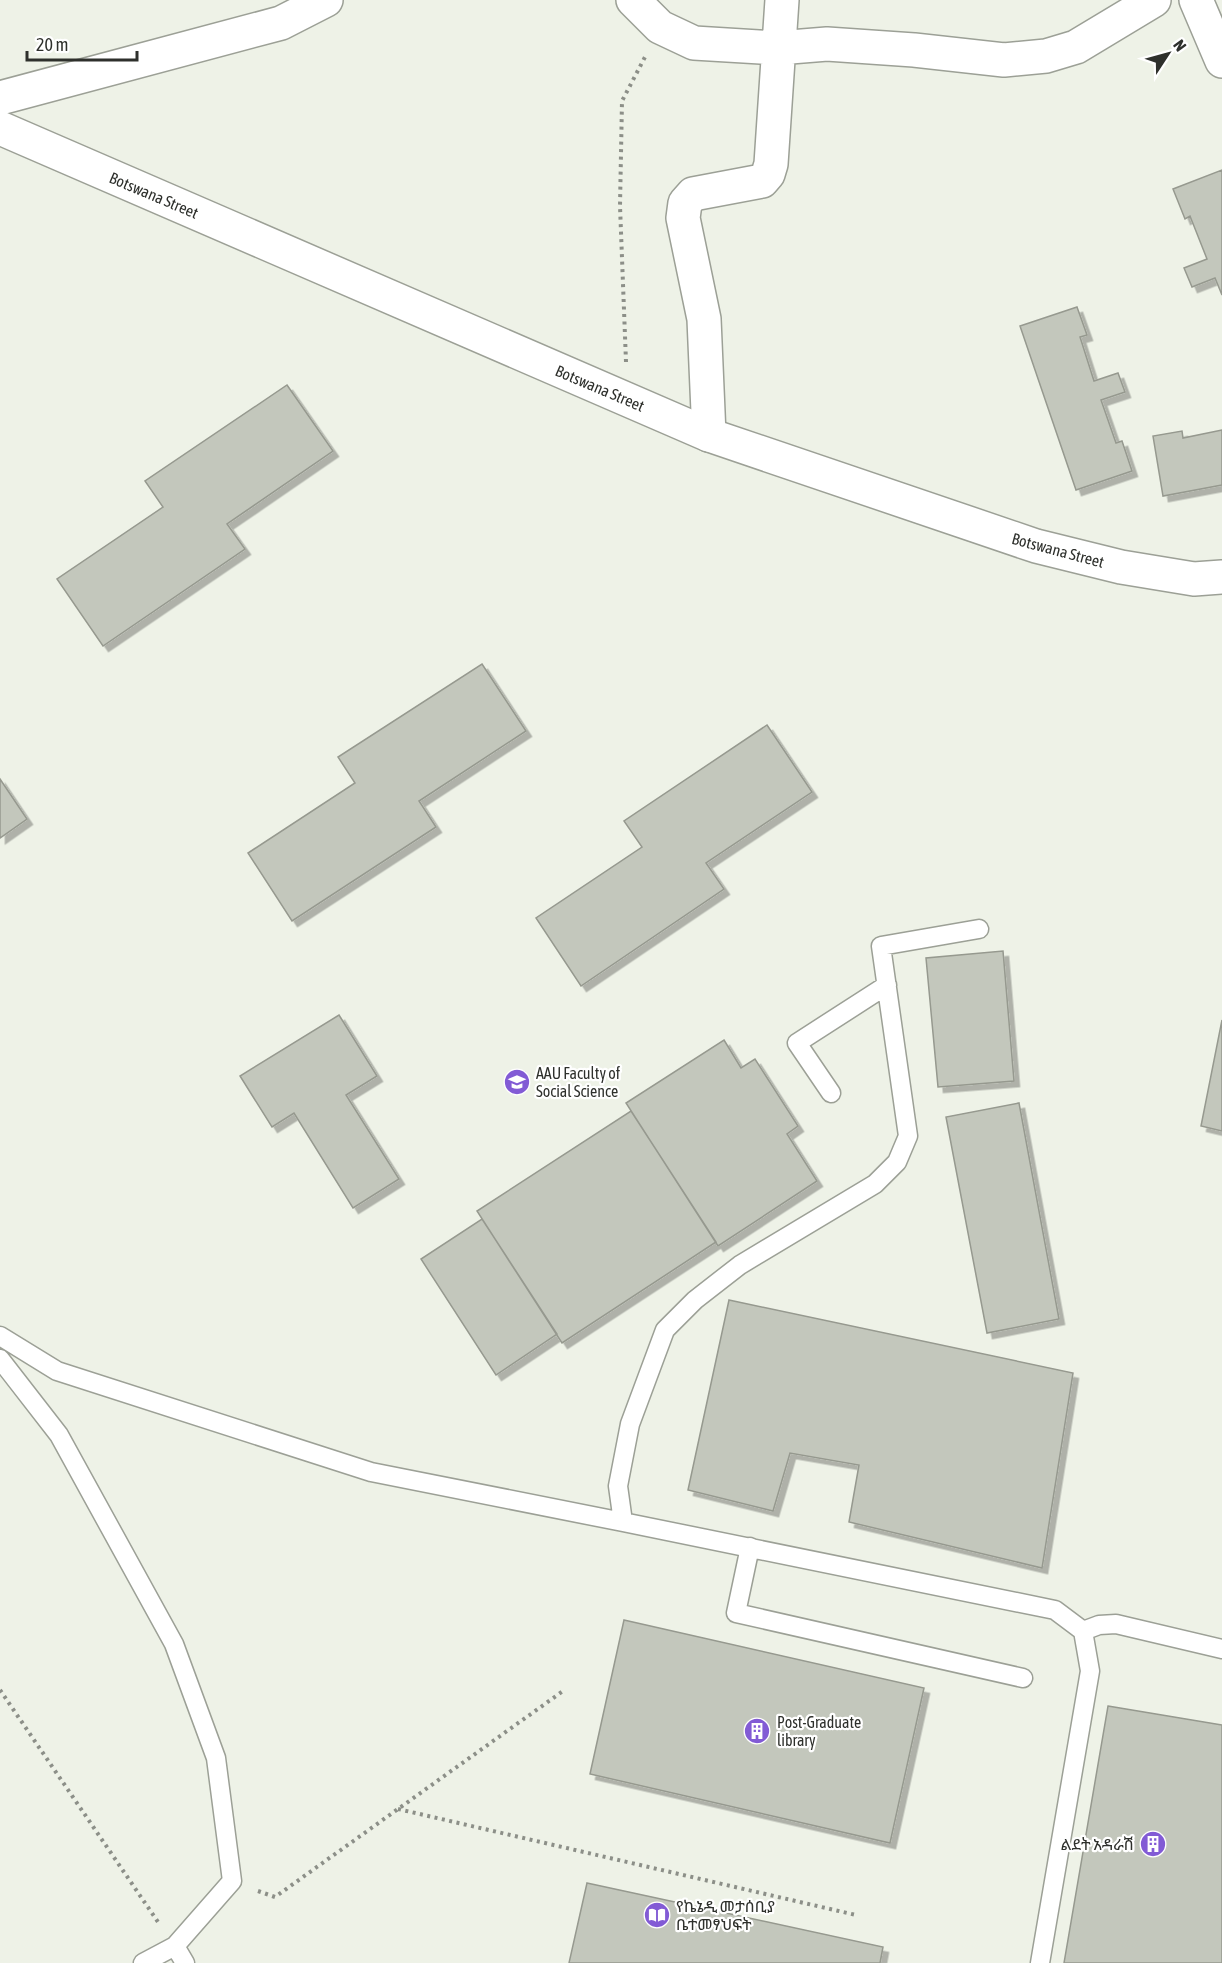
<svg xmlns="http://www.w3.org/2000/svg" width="1222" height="1963" viewBox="0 0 1222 1963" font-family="'Asap Condensed','Noto Sans Ethiopic',sans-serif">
<defs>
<filter id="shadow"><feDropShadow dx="5.5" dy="5.5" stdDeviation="0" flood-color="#0004"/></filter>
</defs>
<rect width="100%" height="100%" fill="#eef2e7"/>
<!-- building -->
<path fill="#c3c7bc" stroke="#96998f" stroke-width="1.5" filter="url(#shadow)" d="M 1222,170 L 1222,295 L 1215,278 L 1192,287 L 1184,268 L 1207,259 L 1190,216 L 1185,219 L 1173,189 Z
M 1077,307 L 1087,335 L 1080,337 L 1094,381 L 1118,373 L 1125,392 L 1101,400 L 1116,443 L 1122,441 L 1132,471 L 1076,490 L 1020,326 Z
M 287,385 L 333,451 L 227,524 L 245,549 L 103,646 L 57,579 L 163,507 L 145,481 Z
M 1222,430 L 1222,485 L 1163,496 L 1153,436 L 1182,431 L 1183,438 Z
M 482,664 L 526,731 L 419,801 L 436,827 L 292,921 L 248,853 L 355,783 L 338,757 Z
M 767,725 L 812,792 L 706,863 L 724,889 L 581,986 L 536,918 L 642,847 L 624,821 Z
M 0,779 L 27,819 L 0,838 Z
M 1003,951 L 1014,1081 L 938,1087 L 926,958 Z
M 339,1015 L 377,1076 L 346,1095 L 399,1179 L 353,1208 L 294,1113 L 272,1127 L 240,1076 Z
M 1222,1020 L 1222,1131 L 1201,1126 Z
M 724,1040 L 741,1068 L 755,1059 L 798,1126 L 787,1134 L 817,1181 L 718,1246 L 626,1103 Z
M 1019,1103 L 1059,1319 L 987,1333 L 946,1117 Z
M 631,1111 L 716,1242 L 562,1343 L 477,1211 Z
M 482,1219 L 557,1334 L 496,1375 L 421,1259 Z
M 729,1300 L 1073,1373 L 1042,1568 L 849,1522 L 859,1465 L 790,1453 L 773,1511 L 688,1490 Z
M 624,1620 L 924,1688 L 890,1843 L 590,1774 Z
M 1108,1706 L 1222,1725 L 1222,1963 L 1064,1963 Z
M 587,1883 L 883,1947 L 880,1963 L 569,1963 Z"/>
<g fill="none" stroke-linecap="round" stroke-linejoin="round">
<!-- lane casing -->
<g stroke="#9ca096" stroke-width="21">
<path id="lane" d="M 979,929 L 881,946 L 908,1136 L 897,1162 L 875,1184 L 740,1265 L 695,1300 L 665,1330 L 630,1424 L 618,1486 L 623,1522 L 1055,1610 L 1083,1631 L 1090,1671 L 1040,1963
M 831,1093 L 797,1043 L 887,985
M 0,1336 L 57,1371 L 371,1472 L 623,1522
M 0,1359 L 59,1435 L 174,1644 L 216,1758 L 232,1881 L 175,1946 L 143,1963
M 750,1547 L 736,1613 L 1023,1678
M 1083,1631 L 1099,1625 L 1116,1624 L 1222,1649
M 175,1946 L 185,1963"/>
</g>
<!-- street casing -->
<g stroke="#9ca096" stroke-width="36">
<path id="street" d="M 633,0 L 660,27 L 694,43 L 778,48 L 827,44 L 914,50 L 1004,60 L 1046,56 L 1076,47 L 1154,0
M 1196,0 L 1222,61
M 0,98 L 281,23 L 326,0
M 709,435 L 704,319 L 683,218 L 685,203 L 693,194 L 762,181 L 768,174 L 771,164 L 782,0"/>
</g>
<!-- secondary casing -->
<g stroke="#9ca096" stroke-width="36">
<path id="secondary" d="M 0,128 L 709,435 L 1036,546 L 1121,567 L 1194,579 L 1222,577"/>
</g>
<!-- path -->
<path stroke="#8c8f88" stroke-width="4" stroke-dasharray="3 4.5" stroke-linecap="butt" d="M 626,362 L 620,206 L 622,101 L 645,57
M 0,1690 L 158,1922
M 398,1809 L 856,1915
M 258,1891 L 275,1897 L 563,1691"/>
<!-- lane -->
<use href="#lane" stroke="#fff" stroke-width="18"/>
<!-- street -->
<use href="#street" stroke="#fff" stroke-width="33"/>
<!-- secondary -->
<use href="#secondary" stroke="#fff" stroke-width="33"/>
</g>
<!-- icons -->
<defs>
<g id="university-disc" transform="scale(1.35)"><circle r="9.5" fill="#825bd5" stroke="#fff"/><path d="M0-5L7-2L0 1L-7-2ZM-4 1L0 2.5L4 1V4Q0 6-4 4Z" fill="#fff"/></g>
<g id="building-disc" transform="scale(1.35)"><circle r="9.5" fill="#825bd5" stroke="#fff"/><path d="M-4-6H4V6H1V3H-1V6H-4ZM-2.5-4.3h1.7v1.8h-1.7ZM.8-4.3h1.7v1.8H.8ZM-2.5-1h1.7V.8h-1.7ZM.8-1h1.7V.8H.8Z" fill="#fff"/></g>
<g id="library-disc" transform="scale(1.35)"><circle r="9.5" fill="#825bd5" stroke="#fff"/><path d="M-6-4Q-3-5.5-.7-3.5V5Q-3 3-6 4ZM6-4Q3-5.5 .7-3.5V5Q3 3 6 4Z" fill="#fff"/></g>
</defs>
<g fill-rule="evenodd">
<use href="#university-disc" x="517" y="1082"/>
<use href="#building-disc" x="757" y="1731"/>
<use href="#building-disc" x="1153" y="1844"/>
<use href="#library-disc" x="657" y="1915"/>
</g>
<g text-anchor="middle" stroke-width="4.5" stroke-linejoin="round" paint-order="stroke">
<!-- street labels -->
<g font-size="16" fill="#2e302c" stroke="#fff">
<text transform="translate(154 195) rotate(23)" y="6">Botswana Street</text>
<text transform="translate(600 388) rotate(23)" y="6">Botswana Street</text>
<text transform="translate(1058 550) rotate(15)" y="6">Botswana Street</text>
</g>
<!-- poi labels -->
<g font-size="16" fill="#2e302c" stroke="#fff" text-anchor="start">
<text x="536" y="1079">AAU Faculty of<tspan x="536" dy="18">Social Science</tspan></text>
<text x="777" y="1728">Post-Graduate<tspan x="777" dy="18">library</tspan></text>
<text x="1134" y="1850" text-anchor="end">ልደት አዳራሽ</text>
<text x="676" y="1912">የኬኔዲ መታሰቢያ<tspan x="676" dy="18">ቤተመፃህፍት</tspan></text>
</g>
</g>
<!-- north arrow -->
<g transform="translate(1168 54) rotate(54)" stroke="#ffffff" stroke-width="4.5" paint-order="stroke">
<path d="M0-4.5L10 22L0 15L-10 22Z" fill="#2e302c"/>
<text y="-9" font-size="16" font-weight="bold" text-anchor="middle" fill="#2e302c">N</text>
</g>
<!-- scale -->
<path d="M27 51v9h110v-9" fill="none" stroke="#2e302c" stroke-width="3"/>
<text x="36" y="51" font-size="18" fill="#2e302c" stroke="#ffffff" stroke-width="4.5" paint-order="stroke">20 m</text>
</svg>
